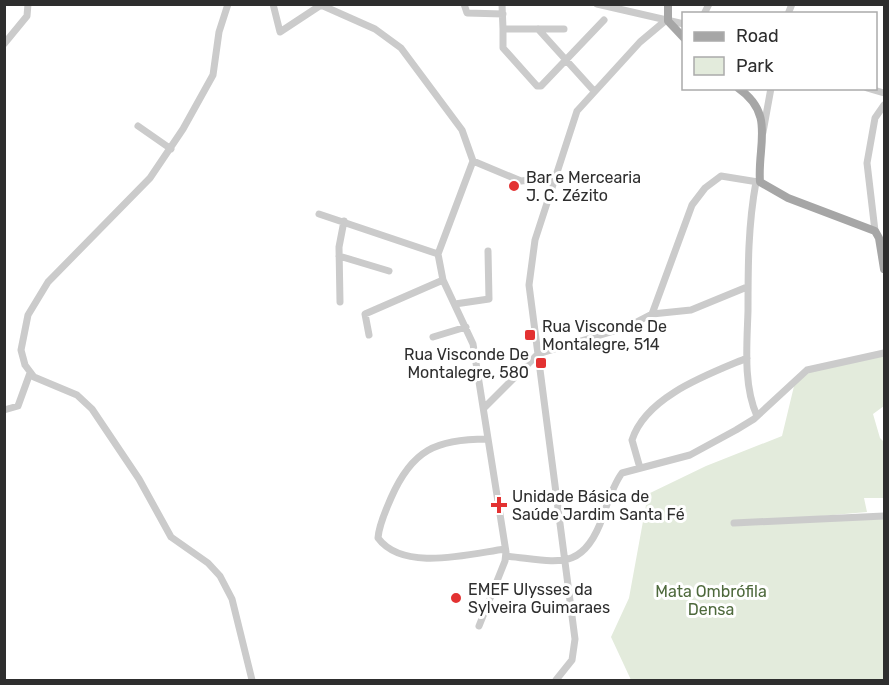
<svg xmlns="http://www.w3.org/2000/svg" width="889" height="685" viewBox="0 0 889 685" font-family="Rubik,sans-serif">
<rect width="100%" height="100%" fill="#fff"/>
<!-- green -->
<path fill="#e3ebdc" d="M 884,354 L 884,406 L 873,414 L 880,438 L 884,442 L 884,498 L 864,498 L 867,512 L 753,522 L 884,517 L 884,680 L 631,680 L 611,637 L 629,598 L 648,494 L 706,466 L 782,436 L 795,382 L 805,372 Z"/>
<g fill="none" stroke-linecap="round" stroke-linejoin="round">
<!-- minor -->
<path stroke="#cbcbcb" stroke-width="7" d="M 228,4 L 219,32 L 213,75 L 183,129 L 150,178 L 48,282 L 28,315 L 21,350 L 25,365 L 34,377 L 77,395 L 92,409 L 139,479 L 171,537 L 208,563 L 220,576 L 232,599 L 252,680
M 273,4 L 280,32 L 321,5 L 375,29 L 401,48 L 462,130 L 473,161 L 521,181 L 555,177
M 464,4 L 467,13 L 503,14
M 502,4 L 503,29
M 597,4 L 684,24
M 704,14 L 709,4
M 788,14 L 792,4
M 538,29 L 594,91
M 564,29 L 503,29 L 503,48 L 537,86 L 541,86 L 604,20
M 4,44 L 27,16 L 28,4
M 867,88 L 884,93
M 138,126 L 171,149
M 763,132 L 771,88
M 473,161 L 438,254 L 443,280 L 473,344 L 506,552 L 505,561 L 479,626
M 756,182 C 748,225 748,267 748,311 C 747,344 743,385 757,416
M 319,214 L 438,254
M 875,231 L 867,163 L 875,118 L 884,105
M 339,256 L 389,271
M 340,302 L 339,247 L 344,221
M 455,304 L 489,299 L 488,251
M 652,314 L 692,205 L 705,188 L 721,176 L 758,182
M 369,335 L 365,314 L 443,280
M 433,337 L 466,327
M 484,408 L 538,354 L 627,327 L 652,314 L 691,310 L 747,287
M 4,410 L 18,406 L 30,373
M 487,439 C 436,439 412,450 391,498 C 386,510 379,524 378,538 C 403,572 469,554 505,549
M 640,468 L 632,440 C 646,396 709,374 747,358
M 734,523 L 884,516
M 506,556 C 556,561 583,574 603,516 C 608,502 613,485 622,473 L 690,455 L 736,430 L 754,419 L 807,370 L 884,353
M 556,680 L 572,660 L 575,639 L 529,285 L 535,240 L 577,111 L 640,42 L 665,21"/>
<!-- major -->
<path stroke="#a6a6a6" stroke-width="8" d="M 668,4 L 668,21 L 684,38
M 738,88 C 776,114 757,145 760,182 L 788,198 L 875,231 L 879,238 L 884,269"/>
</g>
<!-- markers -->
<g fill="#e33232" stroke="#fff" stroke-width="2">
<circle cx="514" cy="186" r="6"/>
<rect x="524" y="329" width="12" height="12" rx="3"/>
<rect x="535" y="357" width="12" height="12" rx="3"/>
<path d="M496 496h6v6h6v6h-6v6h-6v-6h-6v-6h6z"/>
<circle cx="456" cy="598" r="6"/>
</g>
<g text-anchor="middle" stroke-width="6" stroke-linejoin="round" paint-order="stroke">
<!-- poi labels -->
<g font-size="16" fill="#2e2e2e" stroke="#fff" text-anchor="start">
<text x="526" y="183">Bar e Mercearia<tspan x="526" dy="18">J. C. Zézito</tspan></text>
<text x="542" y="332">Rua Visconde De<tspan x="542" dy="18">Montalegre, 514</tspan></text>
<text x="529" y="360" text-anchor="end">Rua Visconde De<tspan x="529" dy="18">Montalegre, 580</tspan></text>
<text x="512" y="502">Unidade Básica de<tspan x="512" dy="18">Saúde Jardim Santa Fé</tspan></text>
<text x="468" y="595">EMEF Ulysses da<tspan x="468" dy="18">Sylveira Guimaraes</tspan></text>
</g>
<!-- park labels -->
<g font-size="16" fill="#4e693c" stroke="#fff">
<text x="711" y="597">Mata Ombrófila<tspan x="711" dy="18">Densa</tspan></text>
</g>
</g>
<!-- border -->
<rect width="889" height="685" fill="none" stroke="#2e2e2e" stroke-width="12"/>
<!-- legend -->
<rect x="682" y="12" width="195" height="78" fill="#ffffff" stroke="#ababab" stroke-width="1.5"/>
<rect x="694" y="32" width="30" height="9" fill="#a6a6a6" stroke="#ababab" stroke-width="1.5"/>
<text x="736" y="42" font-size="18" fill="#2e2e2e">Road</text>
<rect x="694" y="57" width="30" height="18" fill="#e3ebdc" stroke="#ababab" stroke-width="1.5"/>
<text x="736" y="72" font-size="18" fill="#2e2e2e">Park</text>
</svg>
